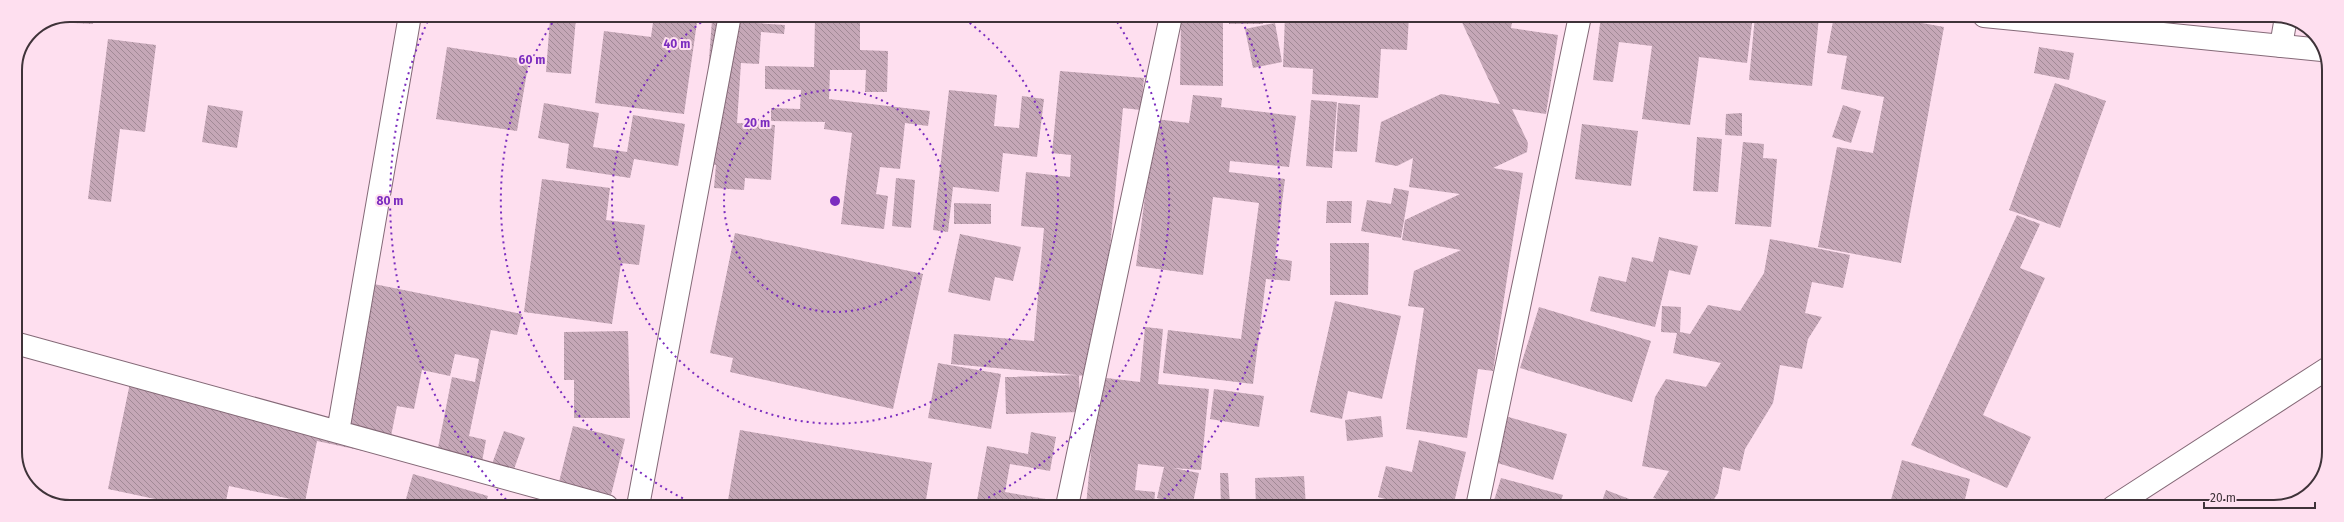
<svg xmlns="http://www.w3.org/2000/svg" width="2344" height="522" viewBox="0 0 2344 522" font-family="'Fira Sans',sans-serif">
<defs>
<pattern id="building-back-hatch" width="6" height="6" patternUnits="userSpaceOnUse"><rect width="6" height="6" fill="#c5a7b7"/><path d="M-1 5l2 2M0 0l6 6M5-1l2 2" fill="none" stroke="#a18996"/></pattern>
</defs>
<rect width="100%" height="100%" fill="#fedfef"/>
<!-- building -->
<path fill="url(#building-back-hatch)" d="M 70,15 L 94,15 L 93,24 L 54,22 Z
M 232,15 L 269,15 L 268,21 Z
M 531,15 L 624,15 L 623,23 L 576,18 L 571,74 L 546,72 L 550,19 L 531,17 Z
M 654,15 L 698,15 L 684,114 L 595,103 L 604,31 L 651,37 Z
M 923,15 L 958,15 L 958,20 Z
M 1024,15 L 1100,15 L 1100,21 Z
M 1181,16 L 1219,16 L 1219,22 L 1223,22 L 1223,86 L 1180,85 Z
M 1229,16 L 1263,16 L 1263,24 L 1229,24 Z
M 1285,16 L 1409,16 L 1407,50 L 1381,49 L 1378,98 L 1312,94 L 1313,69 L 1283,67 Z
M 1459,16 L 1513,16 L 1511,28 L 1558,35 L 1546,114 L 1512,109 L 1528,143 L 1527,152 L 1493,168 L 1523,173 L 1493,371 L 1478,369 L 1467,438 L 1406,429 L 1424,308 L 1408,306 L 1414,271 L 1461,250 L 1402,240 L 1405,220 L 1460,194 L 1409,187 L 1413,158 L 1397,166 L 1375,162 L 1381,122 L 1441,94 L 1500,104 Z
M 1553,16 L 1571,16 L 1571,19 Z
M 1601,16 L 1753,16 L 1747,63 L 1699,57 L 1690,125 L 1642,119 L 1652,46 L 1619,42 L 1613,82 L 1593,80 Z
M 1755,16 L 1819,17 L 1812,86 L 1749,80 Z
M 1834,16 L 1883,16 L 1944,27 L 1901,263 L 1818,247 L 1837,147 L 1873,153 L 1884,97 L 1841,89 L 1847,56 L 1827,53 Z
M 815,18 L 860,19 L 860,50 L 888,51 L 887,92 L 865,92 L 866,70 L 830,70 L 829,99 L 930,111 L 928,126 L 905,123 L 900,169 L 880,167 L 876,194 L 888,196 L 884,229 L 841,224 L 852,133 L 824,129 L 825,122 L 771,121 L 771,108 L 800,109 L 801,90 L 765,89 L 765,66 L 814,67 Z
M 712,20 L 785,25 L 784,34 L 761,32 L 759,64 L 741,63 L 737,123 L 775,125 L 771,180 L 745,178 L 744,190 L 714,188 L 716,165 L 701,164 Z
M 1275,23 L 1282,62 L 1253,68 L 1245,29 Z
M 108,39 L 156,45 L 145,132 L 120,129 L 111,202 L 88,199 Z
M 447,47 L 529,60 L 517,131 L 436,119 Z
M 2039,47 L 2074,53 L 2069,80 L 2034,73 Z
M 21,57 L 16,114 L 15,114 L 15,70 Z
M 1060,71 L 1144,78 L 1141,110 L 1123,108 L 1098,377 L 951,364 L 954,334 L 1034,341 L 1044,228 L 1021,226 L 1026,172 L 1070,177 L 1071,155 L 1052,153 Z
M 2055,83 L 2106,101 L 2060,228 L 2009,210 Z
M 949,90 L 997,95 L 994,126 L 1019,128 L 1022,96 L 1044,99 L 1037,157 L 1003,153 L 999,192 L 953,187 L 948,232 L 933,230 Z
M 1193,95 L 1222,98 L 1221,107 L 1296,116 L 1289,167 L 1230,161 L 1229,172 L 1285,179 L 1275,258 L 1292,261 L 1290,281 L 1266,279 L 1253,384 L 1163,373 L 1168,330 L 1241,339 L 1259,203 L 1213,197 L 1203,275 L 1136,266 L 1155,119 L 1189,123 Z
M 1311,100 L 1337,102 L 1332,168 L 1306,166 Z
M 544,103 L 599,113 L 593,147 L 627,152 L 633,115 L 685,124 L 678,166 L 634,159 L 630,178 L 566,168 L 569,144 L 538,138 Z
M 1338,103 L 1360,105 L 1357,152 L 1335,151 Z
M 208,105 L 243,111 L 237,148 L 202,142 Z
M 1843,105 L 1861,111 L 1851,143 L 1832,137 Z
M 1742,113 L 1742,136 L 1725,135 L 1726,114 Z
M 1582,124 L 1638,131 L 1631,186 L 1575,179 Z
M 1697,137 L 1722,139 L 1718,192 L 1693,191 Z
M 1743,142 L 1764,144 L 1763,158 L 1777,159 L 1771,227 L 1735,224 Z
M 896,178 L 915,180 L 911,228 L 892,226 Z
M 542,179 L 610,188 L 606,220 L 645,225 L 639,265 L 621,263 L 612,324 L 524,312 Z
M 1394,188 L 1409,191 L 1401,238 L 1361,231 L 1367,200 L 1391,204 Z
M 1327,201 L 1352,201 L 1351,223 L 1326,223 Z
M 954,203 L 991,204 L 991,224 L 954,224 Z
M 2017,215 L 2040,224 L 2020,268 L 2045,278 L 1983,415 L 2031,437 L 2007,488 L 1911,445 Z
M 735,233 L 923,274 L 893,409 L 730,372 L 733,358 L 710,353 Z
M 960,234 L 1021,247 L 1013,281 L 995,277 L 990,301 L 948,292 Z
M 1659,237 L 1698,246 L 1690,275 L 1669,270 L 1655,327 L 1590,311 L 1599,276 L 1626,282 L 1632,257 L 1653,262 Z
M 1770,239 L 1850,255 L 1843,288 L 1812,282 L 1805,313 L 1822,317 L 1808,339 L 1802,369 L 1780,365 L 1773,403 L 1745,449 L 1740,471 L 1723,467 L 1718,493 L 1709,507 L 1697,507 L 1653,498 L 1669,471 L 1642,466 L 1655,397 L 1666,379 L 1706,387 L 1721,363 L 1673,353 L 1677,333 L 1661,332 L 1662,306 L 1681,307 L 1680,332 L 1690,334 L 1708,305 L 1740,311 L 1764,273 Z
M 1330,243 L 1369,243 L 1368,295 L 1330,295 Z
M 364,282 L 522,314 L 517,335 L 491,330 L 469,436 L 486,440 L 481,467 L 436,458 L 452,377 L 475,382 L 479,359 L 455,354 L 450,376 L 422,370 L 414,409 L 397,406 L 387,456 L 317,441 L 305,502 L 229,486 L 225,506 L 188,506 L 108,489 L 130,383 L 335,425 Z
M 1335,301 L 1401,316 L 1382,399 L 1348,391 L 1342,419 L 1310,412 Z
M 1539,307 L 1651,341 L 1632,402 L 1520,368 Z
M 1145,327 L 1163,329 L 1158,384 L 1209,389 L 1201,470 L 1173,468 L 1199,473 L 1193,503 L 1204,507 L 1193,507 L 1157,498 L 1164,467 L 1138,464 L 1135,490 L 1155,492 L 1154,506 L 1086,506 L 1098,377 L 1140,382 Z
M 628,331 L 630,418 L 574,418 L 574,380 L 564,380 L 564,332 Z
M 938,363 L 1001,374 L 991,429 L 928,418 Z
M 1079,375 L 1080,412 L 1006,414 L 1005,377 Z
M 1214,389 L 1264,396 L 1259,427 L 1210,419 Z
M 1381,416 L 1383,437 L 1347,441 L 1345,420 Z
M 1505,416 L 1567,434 L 1553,480 L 1491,461 Z
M 573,426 L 625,439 L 609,503 L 557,490 Z
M 740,430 L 932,463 L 925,506 L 727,506 Z
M 504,431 L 525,438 L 513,472 L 492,464 Z
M 1031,432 L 1056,437 L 1050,471 L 1010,464 L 1005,492 L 1046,499 L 1045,506 L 976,506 L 987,446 L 1028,454 Z
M 1419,440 L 1466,452 L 1453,507 L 1395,507 L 1396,502 L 1378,497 L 1386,466 L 1412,472 Z
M 1902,460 L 1970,479 L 1963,507 L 1889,507 Z
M 1220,473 L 1228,473 L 1230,507 L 1221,507 Z
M 413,474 L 488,496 L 485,506 L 404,506 Z
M 1304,476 L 1306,507 L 1256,507 L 1255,478 Z
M 1501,478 L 1563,495 L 1559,507 L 1492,507 Z
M 1606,490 L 1650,507 L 1600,507 Z"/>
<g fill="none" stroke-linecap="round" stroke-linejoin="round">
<!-- street casing -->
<g stroke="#846977" stroke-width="24">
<path id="street" d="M 1984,16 L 2322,50
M 15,343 L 607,506
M 338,432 L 410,15
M 638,506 L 730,15
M 1067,506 L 1171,16
M 1477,507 L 1580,16"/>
</g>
<!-- secondary casing -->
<g stroke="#846977" stroke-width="24">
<path id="secondary" d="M 2281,46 L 2286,17
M 2113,507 L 2328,368"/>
</g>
<!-- street -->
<use href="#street" stroke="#fff" stroke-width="22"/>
<!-- secondary -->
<use href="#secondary" stroke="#fff" stroke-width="22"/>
</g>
<!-- distance rings -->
<g fill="none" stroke="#7b2cbf" stroke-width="2" stroke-dasharray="2 4">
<circle cx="835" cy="201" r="111"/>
<path d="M960 16A223 223 0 1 1 710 16"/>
<path d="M699 506A334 334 0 0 1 556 17M1114 17A334 334 0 0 1 971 506"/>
<path d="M510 504A445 445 0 0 1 430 16M1240 16A445 445 0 0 1 1160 504"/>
</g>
<!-- crop -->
<path d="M0 0H2344V522H0ZM70 22H2274A48 48 0 0 1 2322 70V452A48 48 0 0 1 2274 500H70A48 48 0 0 1 22 452V70A48 48 0 0 1 70 22Z" fill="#fedfef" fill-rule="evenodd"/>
<path fill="none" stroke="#3f3339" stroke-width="2" d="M70 22H2274A48 48 0 0 1 2322 70V452A48 48 0 0 1 2274 500H70A48 48 0 0 1 22 452V70A48 48 0 0 1 70 22Z"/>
<circle cx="835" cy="201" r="6" fill="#7b2cbf" stroke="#fedfef" stroke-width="2"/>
<g font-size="12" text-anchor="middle" font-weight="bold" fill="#7b2cbf" stroke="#fedfef" stroke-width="4" stroke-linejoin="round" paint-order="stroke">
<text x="677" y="48">40 m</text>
<text x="532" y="64">60 m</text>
<text x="757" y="127">20 m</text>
<text x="390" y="205">80 m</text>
</g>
<!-- scale -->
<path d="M2204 502v6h111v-6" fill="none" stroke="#3f3339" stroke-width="2"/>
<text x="2210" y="502" font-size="12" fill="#3f3339" stroke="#fedfef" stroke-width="3" paint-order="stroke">20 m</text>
</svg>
